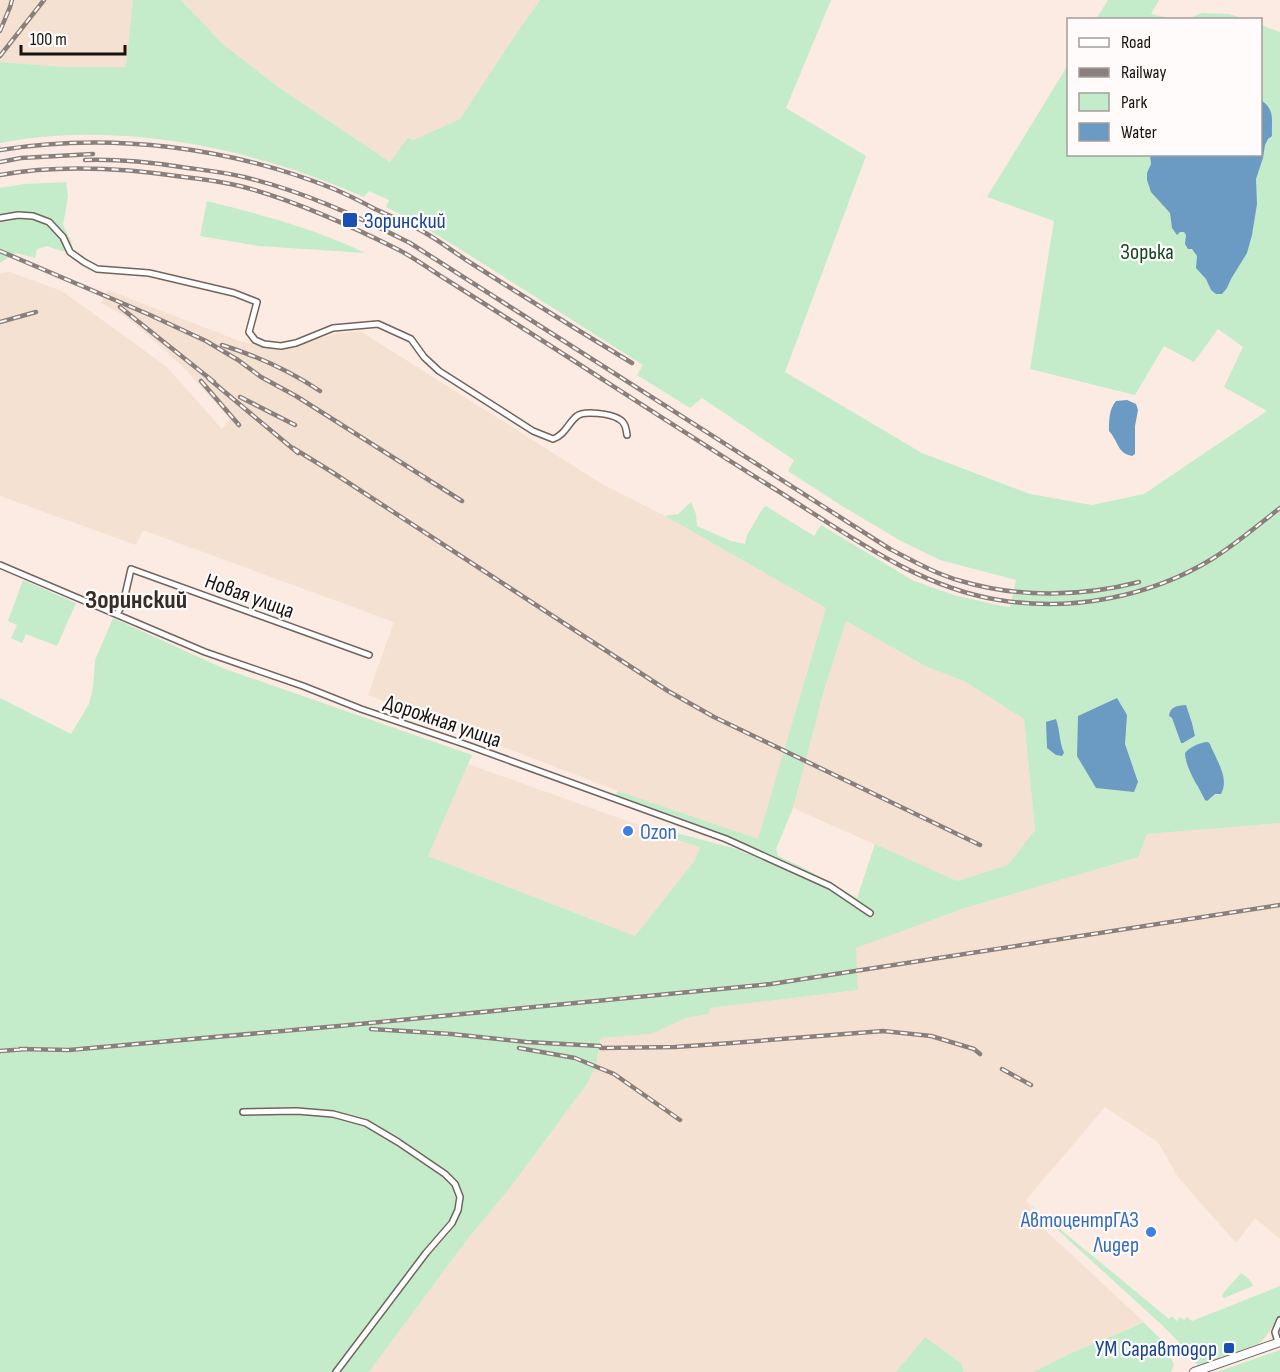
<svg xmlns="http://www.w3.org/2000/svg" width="1280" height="1372" viewBox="0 0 1280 1372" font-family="'Sofia Sans Condensed',sans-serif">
<rect width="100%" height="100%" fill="#fbebe3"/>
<!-- industrial -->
<path fill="#f4e1d1" d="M 0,0 L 133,0 L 127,67 L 65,67 L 0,62 Z
M 181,0 L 540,0 L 516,34 L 460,119 L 413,140 L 408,139 L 390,162 L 281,89 L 224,45 Z
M 10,272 L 62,291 L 167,367 L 222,429 L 230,419 L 185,369 L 164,349 L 125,316 L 101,303 L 108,290 L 242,342 L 279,350 L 338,333 L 360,331 L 602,484 L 665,516 L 826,608 L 758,840 L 613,789 L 368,695 L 394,622 L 143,530 L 136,545 L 0,496 L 0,273 Z
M 846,621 L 927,667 L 964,681 L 1024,719 L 1035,830 L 1008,865 L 957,881 L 793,808 L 823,694 Z
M 468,764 L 700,847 L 695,860 L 635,936 L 428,856 Z
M 1280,823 L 1280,1239 L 1255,1218 L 1236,1243 L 1178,1177 L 1158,1142 L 1105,1107 L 1026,1200 L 1044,1229 L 1143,1321 L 1122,1332 L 1073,1352 L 1033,1372 L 963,1372 L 962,1364 L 925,1337 L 896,1372 L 369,1372 L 466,1241 L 509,1189 L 587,1084 L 596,1066 L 600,1046 L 601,1038 L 651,1034 L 686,1018 L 709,1014 L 710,1008 L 858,990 L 855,948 L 962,909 L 1132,859 L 1138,858 L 1147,834 Z"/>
<!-- green -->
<path fill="#c4eccb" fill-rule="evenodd" d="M 133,0 L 181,0 L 224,45 L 281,89 L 390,162 L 408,138 L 413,140 L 460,119 L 516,34 L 540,0 L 831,0 L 786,108 L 866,156 L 785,372 L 922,453 L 1030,494 L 1092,505 L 1144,494 L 1267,411 L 1224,387 L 1243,347 L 1218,329 L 1194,362 L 1164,346 L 1135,395 L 1030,369 L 1054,221 L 987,197 L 1068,65 L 1068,154 L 1260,154 L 1261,25 L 1280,32 L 1280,823 L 1147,834 L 1138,858 L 1132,859 L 962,909 L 856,948 L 858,990 L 710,1008 L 709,1014 L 686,1018 L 651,1034 L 601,1038 L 596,1066 L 587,1084 L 509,1189 L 466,1241 L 369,1372 L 0,1372 L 0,698 L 71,734 L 89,704 L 93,688 L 95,660 L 113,618 L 225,669 L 472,755 L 428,856 L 635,936 L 695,860 L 700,847 L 669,837 L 673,832 L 737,849 L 747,854 L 753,848 L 615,796 L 618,791 L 758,839 L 826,608 L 665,516 L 678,514 L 691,502 L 696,514 L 697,526 L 731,541 L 745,544 L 747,535 L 763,508 L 766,506 L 814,536 L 821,525 L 914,581 L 954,595 L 997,605 L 1010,607 L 1016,580 L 940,560 L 901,541 L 842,506 L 788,471 L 794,460 L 702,398 L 690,408 L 637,375 L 643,365 L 463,251 L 421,225 L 386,207 L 389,200 L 369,191 L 364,197 C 254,148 119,120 0,143 L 0,62 L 65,67 L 126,67 ZM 846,621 L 927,667 L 964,681 L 1024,719 L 1035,830 L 1008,865 L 957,881 L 875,844 L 857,898 L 804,868 L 778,856 L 776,849 L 793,808 L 823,694 ZM 1186,705 L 1192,723 L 1195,736 L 1184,743 L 1181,743 L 1172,718 L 1169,716 L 1170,711 ZM 1206,742 L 1210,744 L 1212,749 L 1218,795 L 1215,794 L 1205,800 L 1189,769 Z
M 1108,0 L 1159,0 L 1151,14 L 1173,19 L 1096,19 Z
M 1202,13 L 1229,14 L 1245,19 L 1187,19 Z
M 66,182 L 68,197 L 63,225 L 71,241 L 73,252 L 61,251 L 47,246 L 37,249 L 35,258 L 16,253 L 0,263 L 0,188 L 24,184 Z
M 207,201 C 262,215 313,228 365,253 L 259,246 L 200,236 Z
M 23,580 L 76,603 L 57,646 L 26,634 L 22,643 L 11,638 L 17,625 L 8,621 Z
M 1026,1201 L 1169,1319 L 1172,1316 L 1177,1321 L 1180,1317 L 1184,1320 L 1187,1317 L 1192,1321 L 1280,1286 L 1280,1316 L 1263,1340 L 1258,1344 L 1198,1365 L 1193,1361 L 1179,1342 L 1163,1326 Z
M 1241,1273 L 1249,1279 L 1253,1286 L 1224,1298 L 1222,1296 L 1224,1292 Z
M 1143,1322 L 1165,1343 L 1174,1365 L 1171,1372 L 1033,1372 L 1073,1352 L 1122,1332 Z
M 925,1337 L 962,1364 L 963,1372 L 896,1372 Z
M 1280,1350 L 1280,1372 L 1217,1372 Z"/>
<!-- water -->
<path fill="#6b9bc3" d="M 1261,100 C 1276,110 1271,121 1272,136 L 1268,139 L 1265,145 L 1263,158 L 1256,179 L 1257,204 L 1252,235 L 1247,253 L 1231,279 L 1227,288 L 1222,294 L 1216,294 L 1211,290 L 1206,279 L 1196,268 L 1197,256 L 1192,249 L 1188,249 L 1185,244 L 1186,235 L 1184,232 L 1180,232 L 1177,235 L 1172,228 L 1170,213 L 1151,192 L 1147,180 L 1147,173 L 1151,164 L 1150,155 L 1260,154 Z
M 1127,400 L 1136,404 L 1138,410 L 1135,426 L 1135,454 L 1132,456 C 1117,453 1119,442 1109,431 C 1109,421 1109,409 1116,401 Z
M 1117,698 L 1127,715 L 1125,744 L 1138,782 L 1134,792 L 1096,788 L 1077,756 L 1078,716 Z
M 1186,705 L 1192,723 L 1195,736 L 1183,743 L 1181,743 L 1172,718 L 1169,716 C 1170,706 1177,706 1186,705 Z
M 1056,719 C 1060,730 1059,741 1064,753 L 1062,756 L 1056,755 L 1047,748 L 1046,722 Z
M 1208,742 L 1210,744 C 1216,760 1230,778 1221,794 L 1215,794 L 1207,801 L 1205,800 C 1198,785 1186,770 1185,753 C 1190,747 1200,742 1208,742 Z"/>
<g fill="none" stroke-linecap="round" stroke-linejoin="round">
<!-- street casing -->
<g stroke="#72645d" stroke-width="8">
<path id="street" d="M 0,218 L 18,215 L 33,216 L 49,222 L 63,237 L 70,252 L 84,262 L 97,269 L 149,273 L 234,293 L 257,302 L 249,332 L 255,340 L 264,344 L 281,346 L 296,343 L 333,328 L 378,324 L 411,339 L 424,357 L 439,371 L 533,431 L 553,439 C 565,435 568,423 577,416 C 584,410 611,414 619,419 C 625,422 626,428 627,435
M 0,565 L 205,652 L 303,686 L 361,709 L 467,745 L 726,839 L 830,886 L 870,913
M 117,614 L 123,604 L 131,569 L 369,655
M 243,1112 L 297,1111 L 333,1114 L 366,1123 L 398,1142 L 445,1174 L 455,1184 L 460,1197 L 458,1210 L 452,1223 L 426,1253 L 336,1372
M 1278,1342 L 1275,1332 L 1280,1320"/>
</g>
<!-- secondary casing -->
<g stroke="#72645d" stroke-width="10">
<path id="secondary" d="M 1194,1372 L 1280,1342"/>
</g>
<!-- street -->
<use href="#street" stroke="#fff" stroke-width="5"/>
<!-- secondary -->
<use href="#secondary" stroke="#fff" stroke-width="8"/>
<!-- rail casing -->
<g stroke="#8a7f7a" stroke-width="4.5">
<path id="rail" d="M 0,31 L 10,7 L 12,0
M 0,56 L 44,0
M 0,150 C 111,132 230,147 334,189 C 348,195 362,202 375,209 C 390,216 406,222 420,230 C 439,240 456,254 474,265 C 526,298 579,331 632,363
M 85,160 C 117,159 149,162 181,167 C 202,170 223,172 244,177 C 302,191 357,216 410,243 L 890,549 C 913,561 936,574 961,581 C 1018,598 1082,597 1139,582
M 0,162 L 21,158 L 93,154
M 0,175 C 61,164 123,168 184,177 C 203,179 222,182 240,186 C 294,200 349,225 399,250 C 416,259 431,270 447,280 C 479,300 511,321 543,341 C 621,391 699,442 778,491 C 847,534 917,587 999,600 C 1071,612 1150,597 1212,559 C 1236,544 1258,525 1280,508
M 0,251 L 150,315 L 206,341 L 238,360 L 261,377 L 296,396 L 462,501
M 120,307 L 214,382
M 0,322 L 36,312
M 222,345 C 257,356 290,371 320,391
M 208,378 L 298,453
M 201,381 L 239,425
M 240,397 L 295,425
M 293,448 L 332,472 L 668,691 L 714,717 L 980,845
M 371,1029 L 451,1034 L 527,1042 L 600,1046 L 601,1048 L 675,1047 L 732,1043 L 883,1031 L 931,1036 L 974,1049 L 980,1054
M 519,1048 L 575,1058 L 614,1074 L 680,1120
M 20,1049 L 69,1050 L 339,1026 L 771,984 L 1280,905
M 0,1051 L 27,1049
M 1002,1069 L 1031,1085"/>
</g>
<!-- rail -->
<use href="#rail" stroke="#fefbfa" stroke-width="2" stroke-dasharray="7" stroke-linecap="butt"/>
</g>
<!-- markers -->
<g fill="#1a4fb4" stroke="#fefbfa" stroke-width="2">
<rect x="342" y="212" width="16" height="16" rx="3"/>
<rect x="1223" y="1342" width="12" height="12" rx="3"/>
</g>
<g fill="#3f7fe0" stroke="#fefbfa" stroke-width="2">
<circle cx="628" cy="831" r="6"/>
<circle cx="1151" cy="1232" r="6"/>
</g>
<g text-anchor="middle" stroke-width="4.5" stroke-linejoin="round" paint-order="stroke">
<!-- transit labels -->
<g font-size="22" fill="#164399" stroke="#fefbfa" text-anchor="start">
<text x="364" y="228">Зоринский</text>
<text x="1217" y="1356" text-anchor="end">УМ Саравтодор</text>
</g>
<!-- park labels -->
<g font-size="22" fill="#104923" stroke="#fefbfa">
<text x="1147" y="259">Зорька</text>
</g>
<!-- street labels -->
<g font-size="22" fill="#191310" stroke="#fefbfa">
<text transform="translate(250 595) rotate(20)" y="8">Новая улица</text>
<text transform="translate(443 720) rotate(19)" y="8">Дорожная улица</text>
</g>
<!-- shop labels -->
<g font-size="22" fill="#366cbe" stroke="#fefbfa" text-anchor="start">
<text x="640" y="839">Ozon</text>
<text x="1139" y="1227" text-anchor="end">АвтоцентрГАЗ<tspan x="1139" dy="25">Лидер</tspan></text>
</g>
<!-- quarter labels -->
<g font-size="26" font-weight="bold" fill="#382c26" stroke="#fefbfa">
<text x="136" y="608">Зоринский</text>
</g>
</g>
<!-- legend -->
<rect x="1067" y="18" width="195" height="138" fill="#fefbfa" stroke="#a29e9c" stroke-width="1.5"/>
<rect x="1079" y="38" width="30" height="9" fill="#ffffff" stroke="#a29e9c" stroke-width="1.5"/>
<text x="1121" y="48" font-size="18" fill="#191310">Road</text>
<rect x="1079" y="68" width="30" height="9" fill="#8a7f7a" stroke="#a29e9c" stroke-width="1.5"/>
<text x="1121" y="78" font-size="18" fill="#191310">Railway</text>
<rect x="1079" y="93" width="30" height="18" fill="#c4eccb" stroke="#a29e9c" stroke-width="1.5"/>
<text x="1121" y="108" font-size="18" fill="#191310">Park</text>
<rect x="1079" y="123" width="30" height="18" fill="#6b9bc3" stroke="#a29e9c" stroke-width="1.5"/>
<text x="1121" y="138" font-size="18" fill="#191310">Water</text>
<!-- scale -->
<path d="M21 45v9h104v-9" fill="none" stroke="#191310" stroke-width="3"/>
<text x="30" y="45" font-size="18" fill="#191310" stroke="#fefbfa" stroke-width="4.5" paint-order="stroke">100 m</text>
</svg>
